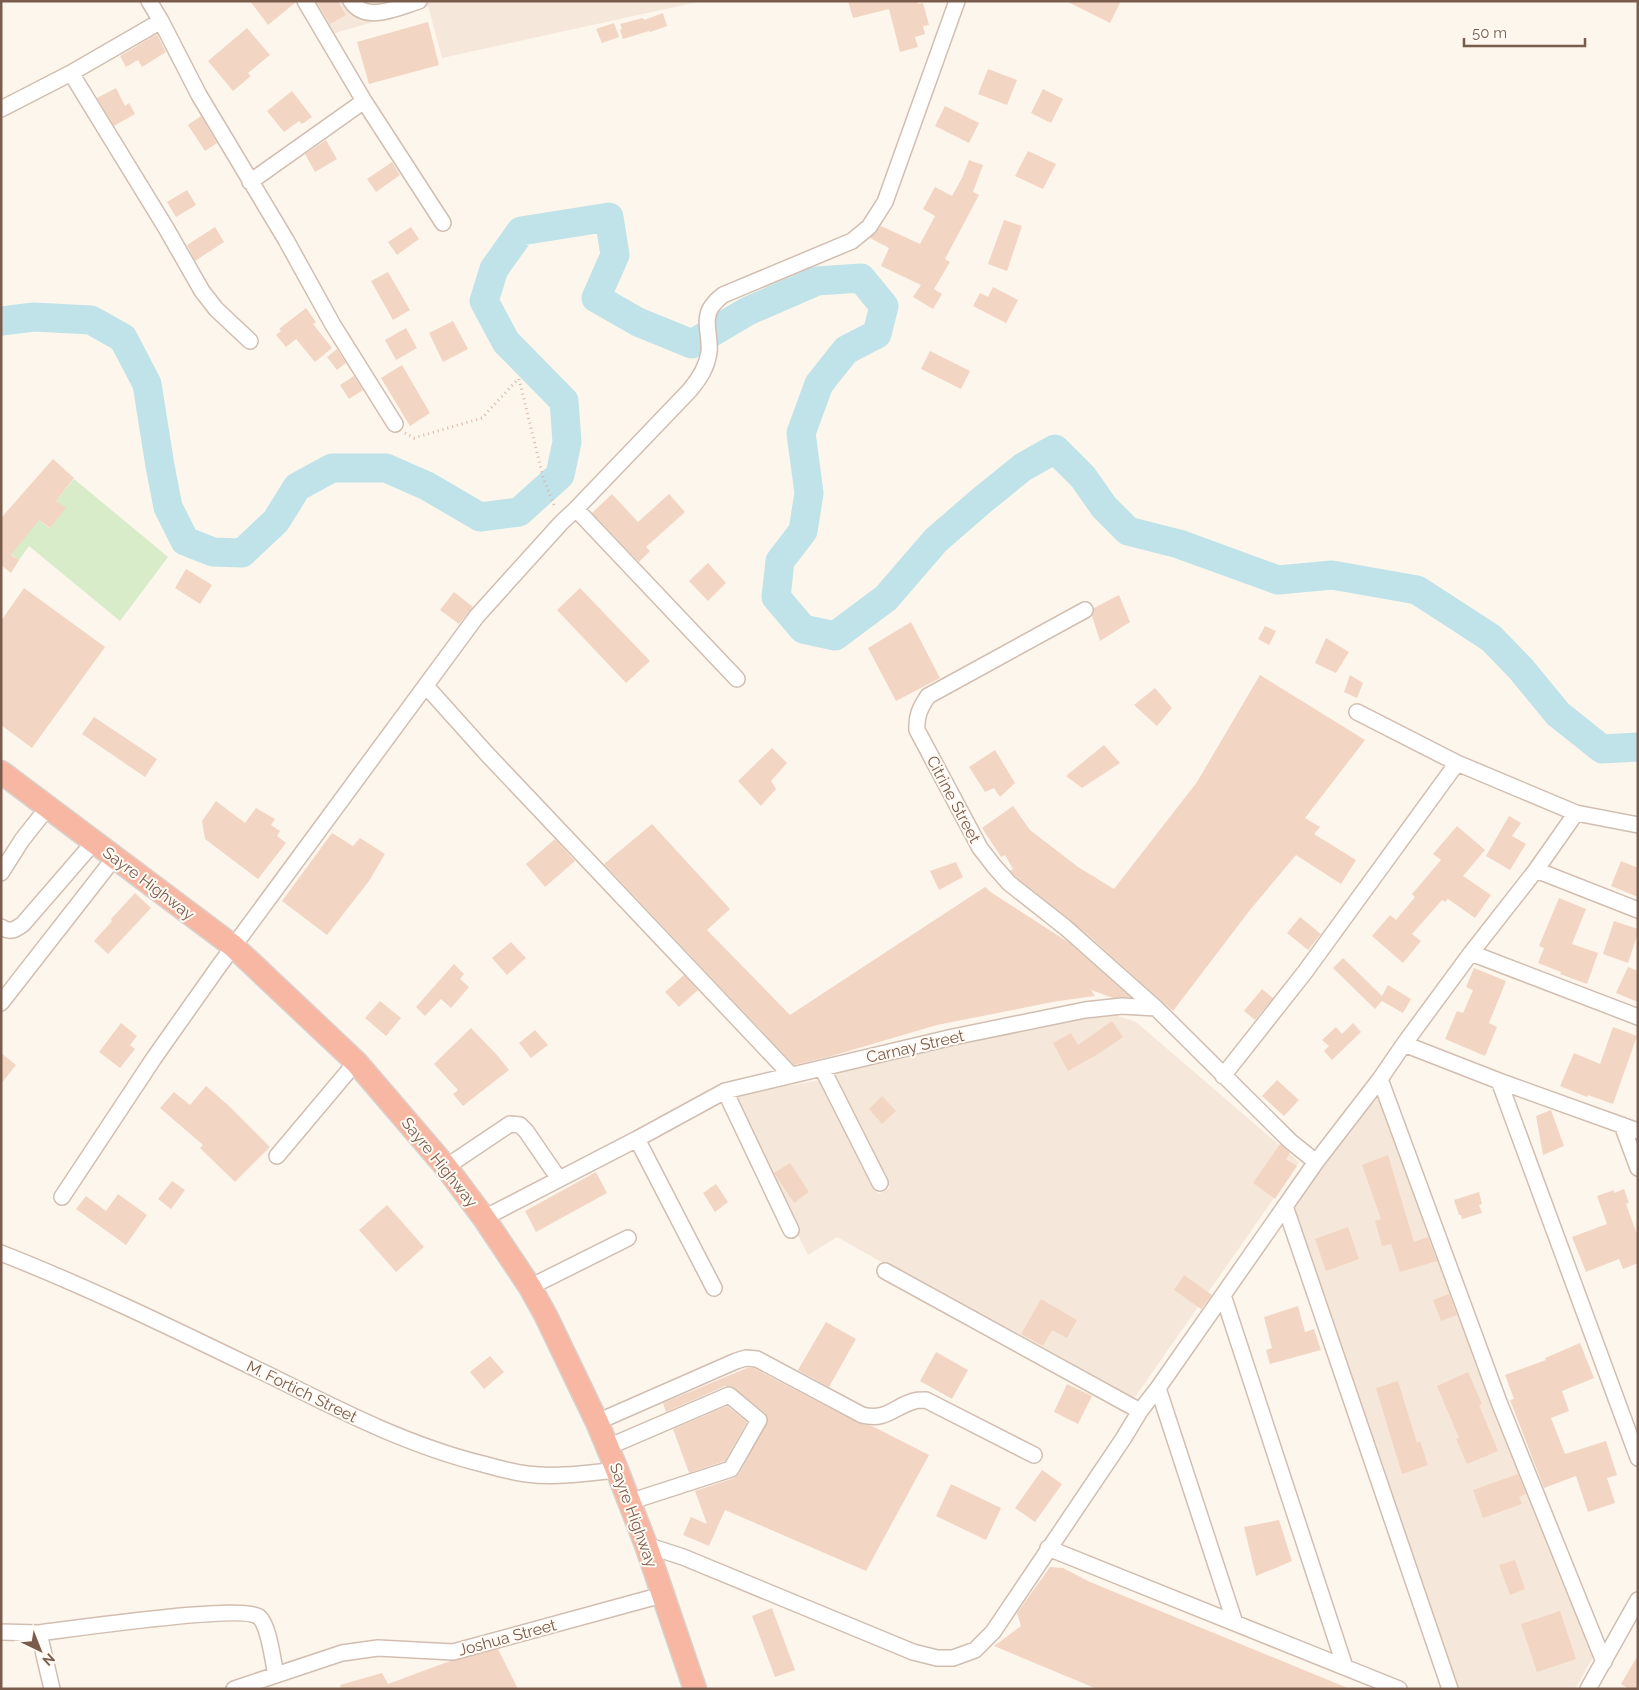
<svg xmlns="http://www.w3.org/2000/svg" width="1639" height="1690" viewBox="0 0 1639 1690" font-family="Raleway,sans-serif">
<rect width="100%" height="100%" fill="#fdf6ec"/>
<!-- residential -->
<path fill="#f5e8da" d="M 313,1 L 702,1 L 442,58 L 428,6 L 332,34 Z
M 1101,1010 L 1136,1022 L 1299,1162 L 1131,1403 L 837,1237 L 808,1255 L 726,1096 L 821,1080 L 878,1194 L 890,1188 L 834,1073 L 919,1047 Z
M 1379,1090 L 1596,1652 L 1575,1689 L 1454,1689 L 1291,1206 Z"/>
<!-- green -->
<path fill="#d8ecc9" d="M 74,479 L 168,557 L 120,621 L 29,546 L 19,560 L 1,547 L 39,520 L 49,528 L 65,509 L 56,501 Z"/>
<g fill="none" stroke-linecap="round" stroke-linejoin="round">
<!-- river -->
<path stroke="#bfe3e8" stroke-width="29" d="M 1,321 L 34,317 L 91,320 L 123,338 L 147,384 L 160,466 L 168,507 L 185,541 L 213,552 L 242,553 L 276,521 L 297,487 L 332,468 L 386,468 L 427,486 L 480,517 L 519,512 L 560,475 L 567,442 L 564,401 L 506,342 L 484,301 L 494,269 L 521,231 L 609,217 L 615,255 L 596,298 L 638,322 L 692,344 L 748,311 L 817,281 L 861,278 L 884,306 L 877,334 L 846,350 L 819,384 L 801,433 L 809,493 L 803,531 L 780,561 L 776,597 L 803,629 L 835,636 L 886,598 L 936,540 L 981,501 L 1023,467 L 1055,449 L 1083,477 L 1104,507 L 1128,531 L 1179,544 L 1278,580 L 1332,575 L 1417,590 L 1491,638 L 1521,669 L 1558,714 L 1602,749 L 1638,747"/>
</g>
<!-- building -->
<path fill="#f3d5c3" d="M 250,1 L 296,1 L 296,2 L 268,25 Z
M 316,1 L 338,1 L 346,15 L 330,24 Z
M 848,1 L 917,1 L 918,4 L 923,3 L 929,25 L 923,26 L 925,34 L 915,37 L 918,47 L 900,52 L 889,9 L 853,18 Z
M 1066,1 L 1121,1 L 1110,23 Z
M 663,13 L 667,26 L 650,32 L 649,31 L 623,39 L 620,30 L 622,29 L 620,24 L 643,18 L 644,20 Z
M 428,22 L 439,65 L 369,84 L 357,42 Z
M 614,23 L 619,37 L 602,43 L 596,29 Z
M 247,28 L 270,55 L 248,73 L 251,76 L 233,91 L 208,61 Z
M 157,34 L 166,52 L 142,67 L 138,60 L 126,67 L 120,56 Z
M 988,69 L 1017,80 L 1007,105 L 978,94 Z
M 116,88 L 125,106 L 129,103 L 135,114 L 114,126 L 97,98 Z
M 1043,89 L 1063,99 L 1051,123 L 1031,113 Z
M 292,91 L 312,117 L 302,124 L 299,121 L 284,132 L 267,111 Z
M 945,106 L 979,123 L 969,143 L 935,126 Z
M 201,116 L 217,143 L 205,151 L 188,125 Z
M 326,140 L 337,159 L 315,172 L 305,154 Z
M 1028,151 L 1056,164 L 1043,189 L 1015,176 Z
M 969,160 L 983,165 L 973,192 L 979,195 L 945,259 L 950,262 L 934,289 L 942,294 L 933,309 L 913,297 L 921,285 L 881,266 L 889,248 L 870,238 L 881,226 L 920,244 L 935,216 L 923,209 L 935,187 L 952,196 L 962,178 Z
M 392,162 L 400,175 L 376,192 L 367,179 Z
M 187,190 L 196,205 L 176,217 L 167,202 Z
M 1004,220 L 1022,226 L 1007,271 L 988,264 Z
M 215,227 L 224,242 L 195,261 L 187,245 Z
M 411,227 L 419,239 L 397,255 L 388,242 Z
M 388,272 L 410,310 L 393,320 L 371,281 Z
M 993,287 L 1018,300 L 1006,323 L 973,306 L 980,293 L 988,297 Z
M 306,308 L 316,322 L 313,324 L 332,348 L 315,362 L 296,339 L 286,347 L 276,335 L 281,331 L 279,329 Z
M 453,321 L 468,349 L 443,362 L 429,333 Z
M 406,328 L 417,348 L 396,360 L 385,340 Z
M 337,349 L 346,363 L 337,370 L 327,357 Z
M 930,351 L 970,371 L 961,389 L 921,369 Z
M 402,365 L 430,413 L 410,426 L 381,378 Z
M 354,376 L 363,390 L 349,399 L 340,385 Z
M 53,459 L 74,478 L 56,501 L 66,508 L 50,528 L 39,520 L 11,555 L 19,560 L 11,573 L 2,566 L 1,567 L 1,518 Z
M 612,494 L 638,522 L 669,494 L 685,512 L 646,547 L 650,551 L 639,562 L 592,513 Z
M 708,563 L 726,583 L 708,601 L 689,581 Z
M 186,569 L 212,585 L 200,604 L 175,588 Z
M 24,588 L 105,647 L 32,748 L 1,725 L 1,621 Z
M 580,588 L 650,661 L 626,683 L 557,610 Z
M 454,592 L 473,607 L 459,624 L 440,610 Z
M 1119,595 L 1130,622 L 1100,641 L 1092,616 L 1094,608 Z
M 911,622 L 940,678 L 896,701 L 868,648 Z
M 1265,626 L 1276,631 L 1269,645 L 1258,639 Z
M 1326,638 L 1349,652 L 1336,673 L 1315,663 Z
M 1260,675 L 1365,740 L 1305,818 L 1320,827 L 1314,834 L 1356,860 L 1341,884 L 1296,855 L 1250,910 L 1173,1011 L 1087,934 L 1015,876 L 1010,871 L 1013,869 L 1005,855 L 1001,857 L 982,828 L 1013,806 L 1030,830 L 1078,867 L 1114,889 L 1197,782 Z
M 1350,675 L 1363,683 L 1357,698 L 1344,692 Z
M 1155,688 L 1172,708 L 1157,726 L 1134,705 Z
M 94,717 L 157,759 L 145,777 L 82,734 Z
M 1104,745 L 1120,763 L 1082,788 L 1066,776 Z
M 772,748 L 787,763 L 771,781 L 776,789 L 761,806 L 738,781 Z
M 995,750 L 1015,783 L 1000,797 L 994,788 L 985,792 L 969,767 Z
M 216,801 L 245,823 L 256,808 L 275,819 L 271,825 L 280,831 L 277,836 L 286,843 L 258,879 L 205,839 L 202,821 Z
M 1509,816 L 1521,823 L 1512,836 L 1526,844 L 1510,870 L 1486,856 Z
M 652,824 L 730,909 L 707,930 L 790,1015 L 985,887 L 992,893 L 1068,942 L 1130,997 L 1113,998 L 1091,990 L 1095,996 L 1058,1001 L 937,1025 L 828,1057 L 794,1065 L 604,864 Z
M 1457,826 L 1485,850 L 1463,876 L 1491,895 L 1475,918 L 1448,899 L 1445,902 L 1442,900 L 1412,934 L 1421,941 L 1403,963 L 1372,936 L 1390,915 L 1396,920 L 1415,897 L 1412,894 L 1441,860 L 1433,854 Z
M 332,833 L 353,846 L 360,838 L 385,854 L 369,881 L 327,935 L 282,901 Z
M 555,839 L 575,861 L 545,887 L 526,864 Z
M 1621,861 L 1638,868 L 1638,897 L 1611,886 Z
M 956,862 L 963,877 L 939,890 L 930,871 Z
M 135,893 L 151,908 L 108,954 L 94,941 L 112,921 L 111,919 Z
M 1559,898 L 1586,909 L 1572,944 L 1598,953 L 1587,984 L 1560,974 L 1561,972 L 1538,963 L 1544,948 L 1539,946 Z
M 1300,917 L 1321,934 L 1308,950 L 1287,933 Z
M 1614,921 L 1638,929 L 1638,933 L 1628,963 L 1603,954 Z
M 511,942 L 526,958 L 507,975 L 492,958 Z
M 1343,958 L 1382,996 L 1388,985 L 1411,999 L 1403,1013 L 1382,1001 L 1375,1009 L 1333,968 Z
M 454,964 L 464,974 L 460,979 L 469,987 L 451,1008 L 441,999 L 425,1016 L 416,1007 Z
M 1628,967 L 1638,971 L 1638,1002 L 1616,993 Z
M 1474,968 L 1506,981 L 1489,1023 L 1497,1027 L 1485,1056 L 1445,1039 L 1457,1011 L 1463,1013 L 1473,990 L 1466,987 Z
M 684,975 L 698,990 L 679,1007 L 665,992 Z
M 1262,989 L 1273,998 L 1255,1020 L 1244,1011 Z
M 380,1001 L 401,1018 L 386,1036 L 365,1018 Z
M 1112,1021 L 1123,1037 L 1098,1054 L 1068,1071 L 1053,1043 L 1071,1033 L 1078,1045 Z
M 121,1023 L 137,1036 L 130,1045 L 135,1049 L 120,1068 L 99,1052 Z
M 1353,1023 L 1361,1032 L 1332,1060 L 1324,1051 L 1329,1046 L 1322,1040 L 1336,1027 L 1342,1034 Z
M 1613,1027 L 1637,1036 L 1613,1104 L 1588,1095 L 1587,1097 L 1560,1086 L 1574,1053 L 1600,1064 Z
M 471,1028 L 497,1055 L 509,1070 L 463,1106 L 453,1094 L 458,1090 L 434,1064 Z
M 535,1030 L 548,1045 L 531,1058 L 519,1043 Z
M 1,1053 L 16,1065 L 1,1084 Z
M 1277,1080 L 1299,1100 L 1284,1116 L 1262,1096 Z
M 206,1086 L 229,1106 L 270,1147 L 235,1182 L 200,1148 L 203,1145 L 160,1108 L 174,1092 L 190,1105 Z
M 882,1096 L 896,1111 L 882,1124 L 869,1109 Z
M 1551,1110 L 1564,1146 L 1543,1155 L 1536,1116 Z
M 1280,1144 L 1290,1153 L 1286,1159 L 1297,1166 L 1275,1199 L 1253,1183 Z
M 1388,1155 L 1414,1242 L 1428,1237 L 1437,1261 L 1400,1272 L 1391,1244 L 1382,1246 L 1375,1221 L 1381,1219 L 1362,1165 Z
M 790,1163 L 809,1192 L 794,1203 L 774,1173 Z
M 596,1172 L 607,1193 L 536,1232 L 525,1211 Z
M 172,1181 L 185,1190 L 171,1209 L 158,1199 Z
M 716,1184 L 728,1202 L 715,1212 L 703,1193 Z
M 1624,1189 L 1629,1203 L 1626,1204 L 1638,1237 L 1638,1263 L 1623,1269 L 1619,1259 L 1586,1272 L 1572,1237 L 1607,1224 L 1597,1196 L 1614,1190 L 1614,1193 Z
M 1479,1192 L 1482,1204 L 1479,1205 L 1482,1213 L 1462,1219 L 1461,1215 L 1459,1215 L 1454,1200 Z
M 118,1194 L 147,1215 L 126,1245 L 76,1209 L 86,1196 L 106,1211 Z
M 387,1205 L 424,1247 L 396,1272 L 359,1230 Z
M 1348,1227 L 1359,1259 L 1326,1271 L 1315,1239 Z
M 1184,1275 L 1212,1295 L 1201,1309 L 1174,1290 Z
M 1449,1294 L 1457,1315 L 1441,1321 L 1433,1300 Z
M 1041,1299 L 1077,1320 L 1067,1338 L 1052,1330 L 1043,1346 L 1021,1334 Z
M 1298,1306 L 1305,1332 L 1314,1329 L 1321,1350 L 1270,1364 L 1266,1350 L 1272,1348 L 1264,1317 Z
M 826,1322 L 856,1339 L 829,1387 L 798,1370 Z
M 1580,1343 L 1594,1378 L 1562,1391 L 1569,1411 L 1551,1418 L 1565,1454 L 1606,1441 L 1617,1475 L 1607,1478 L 1615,1503 L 1588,1512 L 1576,1476 L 1544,1488 L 1510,1400 L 1514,1399 L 1505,1375 L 1546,1360 L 1545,1358 Z
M 936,1352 L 968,1370 L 952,1399 L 920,1381 Z
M 490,1356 L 504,1372 L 484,1389 L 470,1372 Z
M 747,1368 L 754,1368 L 858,1423 L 872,1426 L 929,1455 L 866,1571 L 725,1510 L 709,1546 L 683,1535 L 691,1517 L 707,1524 L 695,1491 L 734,1478 L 739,1474 L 768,1420 L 765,1413 L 731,1386 L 725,1386 L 666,1412 L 663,1403 Z
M 1468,1372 L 1482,1404 L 1479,1405 L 1498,1451 L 1467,1464 L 1456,1439 L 1459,1438 L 1437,1386 Z
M 1398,1381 L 1417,1443 L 1420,1441 L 1428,1465 L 1402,1474 L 1376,1388 Z
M 1067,1384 L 1092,1396 L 1078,1424 L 1054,1412 Z
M 727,1406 L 747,1422 L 725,1461 L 689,1473 L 673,1429 Z
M 1042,1470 L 1062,1484 L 1035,1522 L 1015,1508 Z
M 1518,1474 L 1526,1494 L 1519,1497 L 1522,1504 L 1483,1518 L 1473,1490 Z
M 951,1484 L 1001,1508 L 986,1540 L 936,1516 Z
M 1279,1520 L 1292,1561 L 1256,1576 L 1244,1527 Z
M 1515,1560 L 1525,1589 L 1510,1595 L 1499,1565 Z
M 1050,1567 L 1063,1568 L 1090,1582 L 1350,1689 L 1097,1689 L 994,1646 L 1021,1626 L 1017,1613 Z
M 772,1608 L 795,1670 L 775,1677 L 752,1616 Z
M 1560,1611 L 1576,1659 L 1537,1672 L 1521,1624 Z
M 498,1649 L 518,1689 L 341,1689 L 340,1685 L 382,1673 L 388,1684 L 450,1661 Z
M 1638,1655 L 1638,1689 L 1629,1689 L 1621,1684 Z"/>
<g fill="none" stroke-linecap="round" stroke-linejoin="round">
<!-- minor casing -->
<g stroke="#d1beb0" stroke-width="18">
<path id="minor" d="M 149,1 L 161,21 L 199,95 L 286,240 L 333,325 L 395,424
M 305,1 L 364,101 L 443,223
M 351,1 C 366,24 399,7 419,1
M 71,73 L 166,228 L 202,291 L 216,309 L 250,341
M 1,109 L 71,73 L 161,21
M 250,182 L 364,101
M 576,509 L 737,679
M 1085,610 L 928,696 C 920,708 916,716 917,730 L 980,848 L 994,866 L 1009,883 L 1066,928 L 1156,1008
M 426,686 L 487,754 L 791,1075
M 1357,712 L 1457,763
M 1536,870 L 1638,910
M 1,873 L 22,840 L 48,807
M 1,927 C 10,933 15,930 23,924 L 94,842
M 1471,953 L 1638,1017
M 1,1003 L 115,857
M 1404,1044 L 1499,1081 L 1638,1131
M 822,1068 L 880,1183
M 1223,1076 L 1305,972 L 1457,763 L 1576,813
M 1380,1079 L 1499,1402 L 1604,1662
M 1499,1081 L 1638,1458
M 725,1091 L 791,1230
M 1622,1125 L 1638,1168
M 637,1139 L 714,1288
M 277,1156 L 356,1062
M 446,1167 L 510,1124 L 520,1125 L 526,1131 L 559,1179
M 62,1197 L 154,1058 L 219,966 L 477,616 L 561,523 L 576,509 L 690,390 C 700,378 707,367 709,352 C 711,337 702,319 712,306 C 715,302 719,298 723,295 L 852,241 L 869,227 L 885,202 L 957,1
M 1285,1206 L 1450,1689
M 484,1218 L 637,1139 L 725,1091 L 953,1037 L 1085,1010 L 1122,1006 L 1156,1008 L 1290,1141 L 1316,1162
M 1,1253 C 95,1290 186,1335 277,1379 C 343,1412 410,1446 483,1464 C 497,1468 512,1472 527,1474 C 557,1478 588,1473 617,1470
M 885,1271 L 1140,1411
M 530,1287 L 628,1238
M 1223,1295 L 1345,1667
M 1158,1388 L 1235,1623
M 597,1422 L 736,1361 L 746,1358 L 757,1359 L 862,1415 C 887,1421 893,1407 914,1401 C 917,1400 922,1400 926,1400 L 1034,1455
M 608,1447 L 729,1395 L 759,1420 L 731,1469 L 629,1502
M 646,1545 L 683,1557 L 913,1652 L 937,1658 L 953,1658 L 975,1650 L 993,1632 L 1123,1439 L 1140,1411 L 1158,1388 L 1316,1162 L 1380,1079 L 1404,1044 L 1471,953 L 1536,870 L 1576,813 L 1638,825
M 1048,1548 L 1399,1689
M 1,1632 L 39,1633 L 52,1689
M 39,1633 C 70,1629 243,1604 259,1617 C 269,1625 273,1662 276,1675
M 234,1689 L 342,1653 L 378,1648 L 453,1652 L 662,1595
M 1588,1689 L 1638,1600"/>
</g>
<!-- highway casing -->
<g stroke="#dad1cd" stroke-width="25">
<path id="highway" d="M 1,772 L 233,946 L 356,1062 L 446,1167 L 484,1218 L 530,1287 L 546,1316 L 597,1422 L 617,1470 L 646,1545 L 695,1689"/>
</g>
<!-- path -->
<path stroke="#d9b8a5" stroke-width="3" stroke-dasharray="1 4" stroke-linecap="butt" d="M 519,379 L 543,477 L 555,508
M 405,433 L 414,438 L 482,418 L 518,379"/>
<!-- minor -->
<use href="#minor" stroke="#fff" stroke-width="15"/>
<!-- highway -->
<use href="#highway" stroke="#f7b7a3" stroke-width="22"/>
</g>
<g text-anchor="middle" stroke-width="4" stroke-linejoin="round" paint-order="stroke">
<!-- street labels -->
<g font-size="16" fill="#7a5c4d" stroke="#fffaf3">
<text transform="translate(954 799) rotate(62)" y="6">Citrine Street</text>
<text transform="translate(149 883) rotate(37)" y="6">Sayre Highway</text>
<text transform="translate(915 1046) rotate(-13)" y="6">Carnay Street</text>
<text transform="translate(440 1162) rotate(51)" y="6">Sayre Highway</text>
<text transform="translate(302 1391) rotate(26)" y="6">M. Fortich Street</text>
<text transform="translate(634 1515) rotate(70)" y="6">Sayre Highway</text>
<text transform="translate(507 1637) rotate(-15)" y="6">Joshua Street</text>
</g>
</g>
<!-- border -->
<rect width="1639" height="1690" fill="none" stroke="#7a5c4d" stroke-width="5"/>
<!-- north arrow -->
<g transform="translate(40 1650) rotate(137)" stroke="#fffaf3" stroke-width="4" paint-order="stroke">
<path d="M0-4L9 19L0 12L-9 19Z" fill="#7a5c4d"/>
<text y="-8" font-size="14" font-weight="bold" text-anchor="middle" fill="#7a5c4d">N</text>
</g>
<!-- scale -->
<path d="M1464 38v8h121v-8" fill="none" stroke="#7a5c4d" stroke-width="2.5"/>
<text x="1472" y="38" font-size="15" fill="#7a5c4d" stroke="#fffaf3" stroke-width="4" paint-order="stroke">50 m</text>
</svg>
